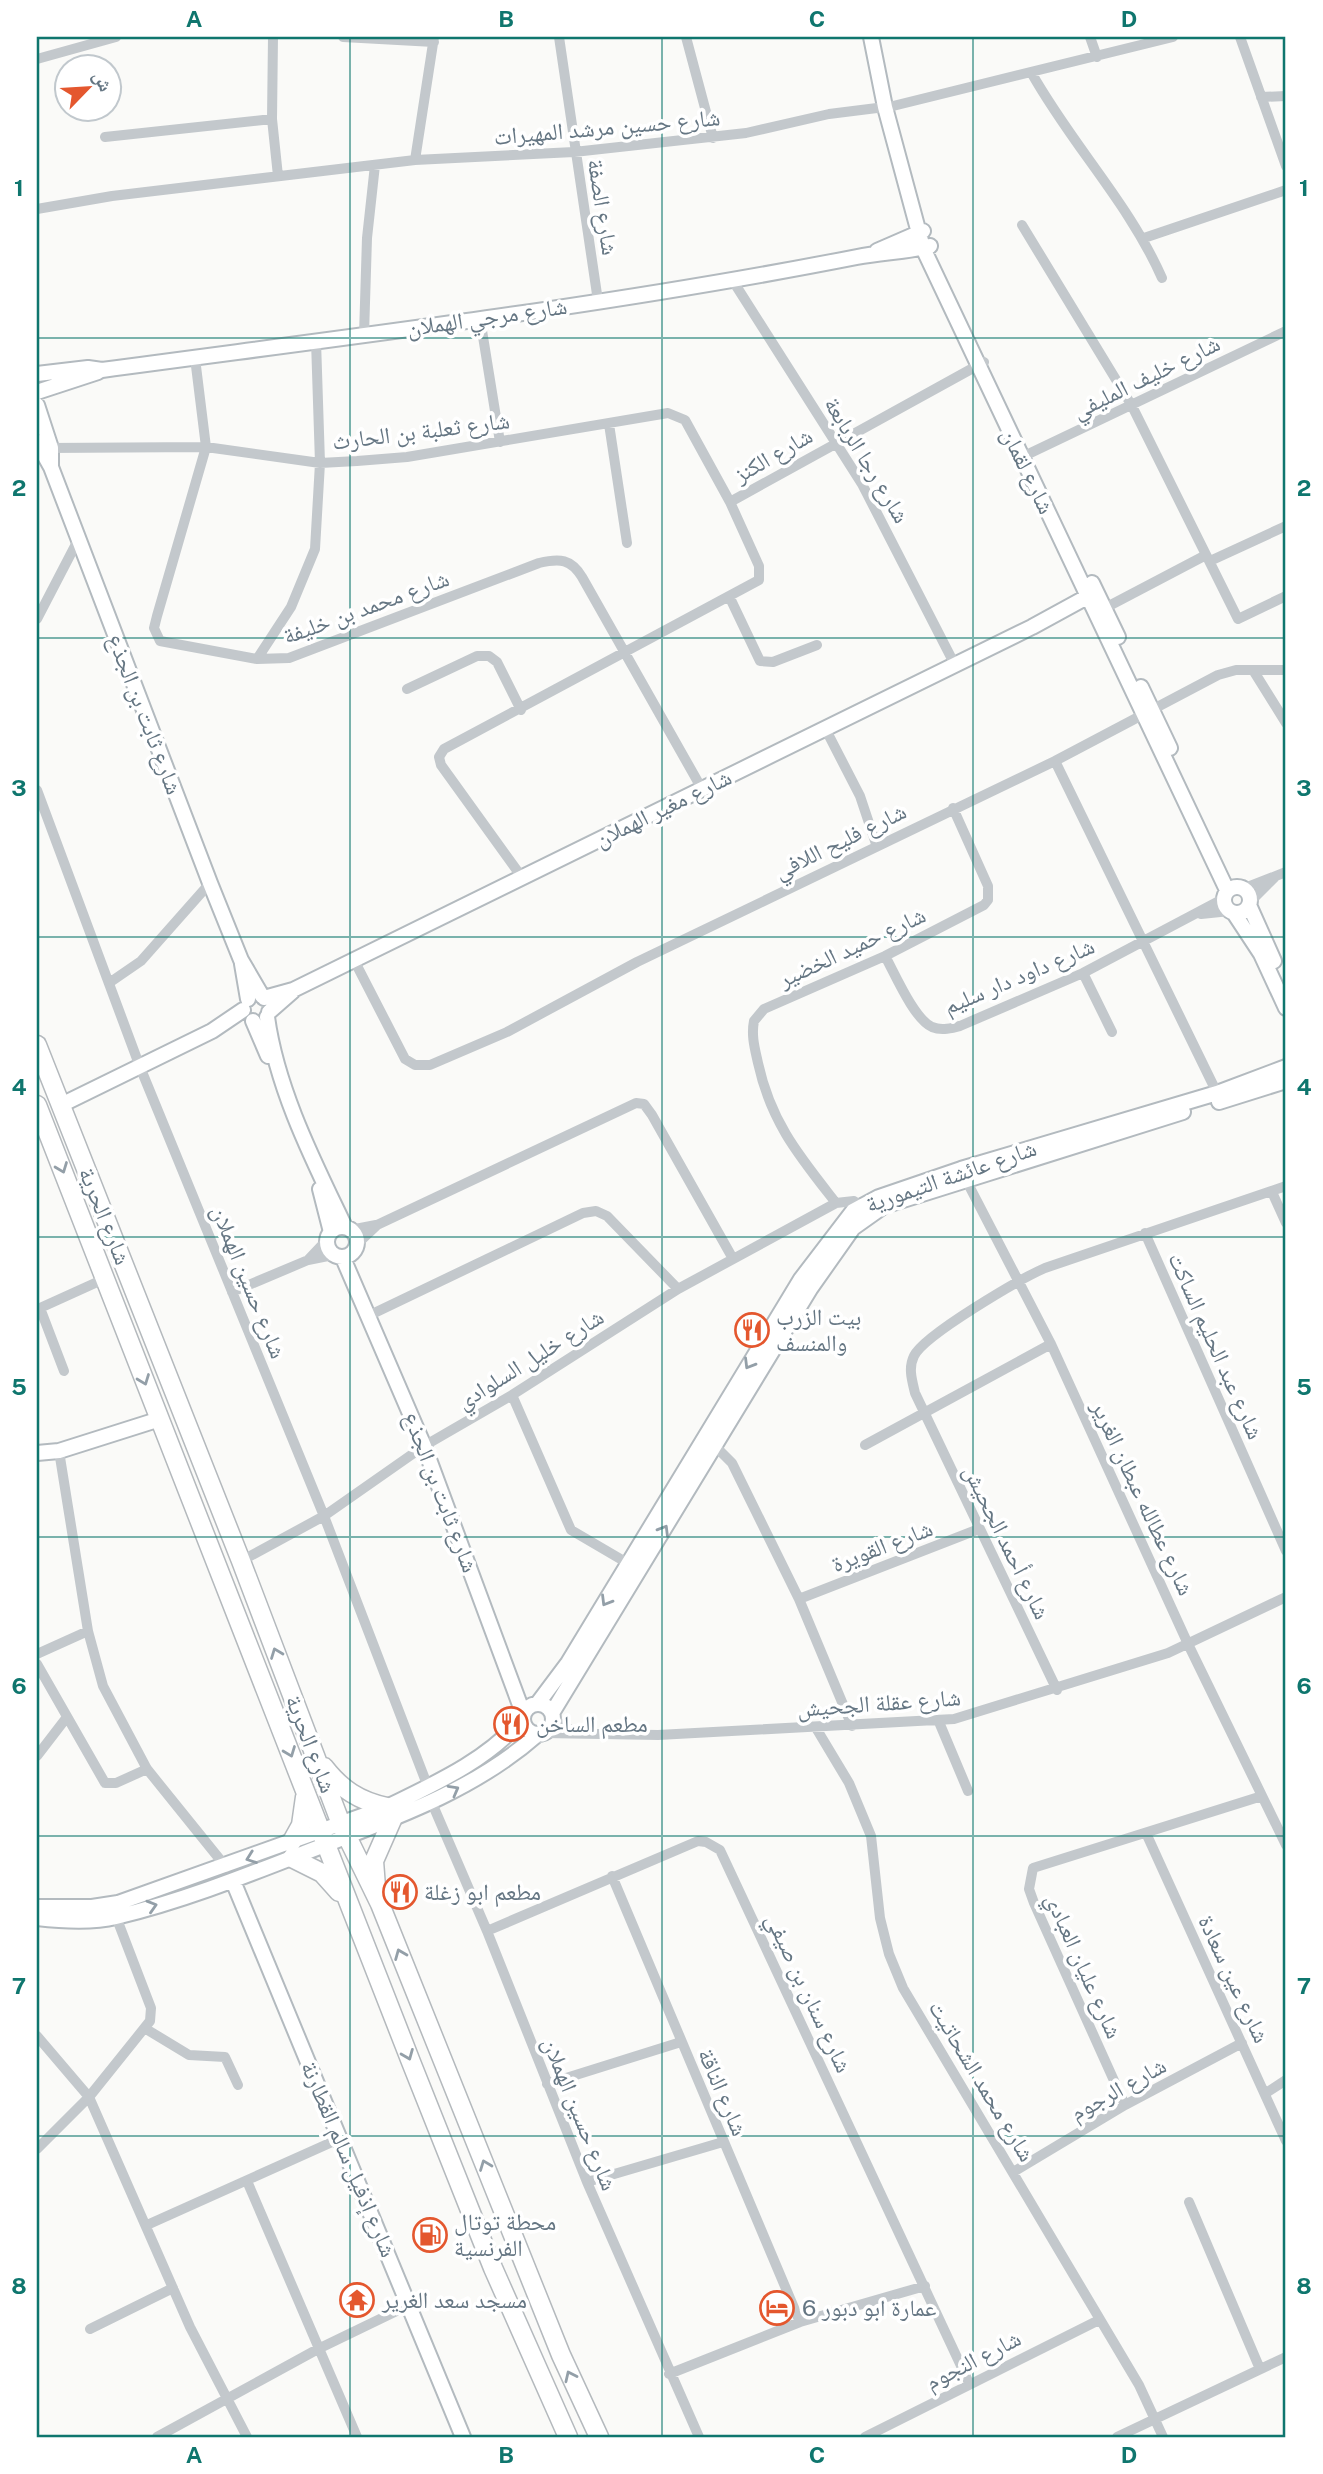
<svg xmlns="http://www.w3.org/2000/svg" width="1323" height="2474" viewBox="0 0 1323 2474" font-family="'Public Sans','Noto Naskh Arabic',sans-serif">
<rect width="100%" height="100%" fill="#fafaf8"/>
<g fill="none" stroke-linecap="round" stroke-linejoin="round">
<!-- secondary casing -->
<g stroke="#b3babf" stroke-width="18">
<path id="secondary" d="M 871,37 L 885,107 L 923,248 L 1227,890
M 877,251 L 923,231
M 37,374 L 88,368 L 102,370 C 354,336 608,306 857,257 C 881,252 906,252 930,246
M 37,392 L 98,372
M 37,405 L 51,448 L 51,465
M 37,442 L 51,467 L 210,883 L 241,960 L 262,996
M 1092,583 L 1118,637
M 1141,687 L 1170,748
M1224 900a13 13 0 1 1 26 0a13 13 0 1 1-26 0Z
M 1249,905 L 1274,961
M 1234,913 L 1261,954 L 1286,1008
M 242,964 L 248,999
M 264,998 L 293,990 L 354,960 L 1032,627 L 1096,592
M 269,1012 L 293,991
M 267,1017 C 277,1090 314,1162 345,1227
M 253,1021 L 268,1056
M 1219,1102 L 1286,1081
M 61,1105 L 212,1031 L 243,1010
M 320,1189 L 331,1232
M327 1242a15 15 0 1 1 30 0a15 15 0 1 1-30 0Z
M 343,1258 L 424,1446 L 523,1713
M 37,1453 L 59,1451 L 160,1419
M 538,1703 L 568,1663 L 801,1279 L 853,1211 L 879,1197 L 961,1169 L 1217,1093 L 1286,1067
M523 1719a15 15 0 1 1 30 0a15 15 0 1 1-30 0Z
M 552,1713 L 810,1289 L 853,1228 L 884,1206 L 1183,1112
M 233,1881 L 463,2437
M 37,1907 L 92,1907 L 118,1903 L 387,1807 C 434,1784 488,1760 522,1719
M 37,1918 C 63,1921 91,1923 116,1917 C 187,1900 255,1872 322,1846 C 398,1817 476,1789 538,1734"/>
</g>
<!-- highway casing -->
<g stroke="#b4b9bd" stroke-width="21">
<path id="highway" d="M 37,1045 L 241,1561 L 341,1824 L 380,1904 L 561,2355 L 599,2437
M 37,1105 L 411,2062 L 493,2268 L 568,2437
M 324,1767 C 341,1789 359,1801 387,1807
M 291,1843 L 301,1825 L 305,1797
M 292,1858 L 322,1873 L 339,1892
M 376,1887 L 374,1861 L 392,1820"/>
</g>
<!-- street -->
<path stroke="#c3c8cc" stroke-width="10" d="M 273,37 L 272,119 L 278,176
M 343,37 L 434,42
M 559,37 L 598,301
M 686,37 L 713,138
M 1090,37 L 1097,57
M 1240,37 L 1286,166
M 37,59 L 116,37
M 1031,72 C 1071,144 1129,203 1162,278
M 1261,97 L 1286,96
M 105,137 L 272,119
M 415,160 L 434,37
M 37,209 L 112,196 L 415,160 L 574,152 L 746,133 L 829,114 L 893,106 L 1173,37
M 1022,225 L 1132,406 L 1238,619 L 1286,596
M 1144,238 L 1286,190
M 733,281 L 862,484 L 955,665
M 480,318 L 500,442
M 364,335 L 367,238 L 375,165
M 195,358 L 206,447 L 157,616 L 154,628 L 160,641 L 257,659 L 289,658 L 539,563 C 560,558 571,559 582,577 L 702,789
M 609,424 L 627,543
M 47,448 L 206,447 L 320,463 L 357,461 L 407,457 L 668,413 L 685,420 L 730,502 L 759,566 L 759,580 L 444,749 L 439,757 L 441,765 L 521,876
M 1022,457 L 1286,331
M 730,502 L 984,362
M 1210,561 L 1286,526
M 730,598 L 760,661 L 773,662 L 817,645
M 1105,608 L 1206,555
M 37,619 L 77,542
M 257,659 L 291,607 L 315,549 L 320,463 L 316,341
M 1253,670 L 1286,723
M 407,689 L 477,656 L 489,656 L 497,662 L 521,710
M 826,730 L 860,796 L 876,844
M 1055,761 L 1219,1097
M 37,790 L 140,1067 L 324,1516 L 428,1787
M 1245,888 L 1286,872
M 1251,901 L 1275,877
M 1201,914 L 1230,911
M 885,956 C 895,974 914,1019 932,1027 C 942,1031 951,1028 960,1026 L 1083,973 L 1223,899
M 354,960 L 405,1059 L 415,1065 L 430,1065 L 507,1032 L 637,962 L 1055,761 L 1218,675 L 1236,670 L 1286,670
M 1083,973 L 1112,1032
M 109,983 L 141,961 L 210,883
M 964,1176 L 1051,1344 L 1188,1644 L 1286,1845
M 1272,1192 L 1286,1223
M 836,1203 C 800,1157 771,1123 758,1063 C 755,1049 751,1036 754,1021 L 764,1009 L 885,956 L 984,905 L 988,900 L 988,886 L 953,808
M 350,1230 L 376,1225
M 1145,1233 L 1286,1551
M 357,1244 L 377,1225 L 636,1103 L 644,1104 L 652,1115 L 732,1257
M 308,1260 L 326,1241
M 232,1292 L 308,1260 L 333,1255
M 368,1316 L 583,1213 L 596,1211 L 607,1216 L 678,1289
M 64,1371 L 40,1308 L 104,1279
M 512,1395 L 571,1530 L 629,1564
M 865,1445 L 1051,1344
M 715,1446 L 732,1463 L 799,1599 L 852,1726
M 59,1451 L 88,1631 L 103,1686 L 147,1769 L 226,1867
M 241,1561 L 324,1516 L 424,1446 L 512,1395 L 678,1289 L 836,1203 L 854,1201 L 864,1208
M 799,1599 L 979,1529
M 37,1654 L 88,1631
M 37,1664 L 105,1783 L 116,1783 L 147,1769
M 1057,1690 L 915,1393 C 912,1380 908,1368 914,1356 C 924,1335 1020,1279 1045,1268 L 1286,1186
M 553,1719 L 575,1732
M 939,1722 L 968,1791
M 816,1728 L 849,1783 L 871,1836 L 880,1918 L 889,1954 L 903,1988 L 1139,2385 L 1163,2437
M 544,1733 L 658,1735 L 954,1719 L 1168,1653 L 1286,1597
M 37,1756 L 67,1717
M 432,1803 L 487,1931 L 587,2182 L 699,2437
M 1146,1833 L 1286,2141
M 612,1876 L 800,2322
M 487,1931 L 698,1841 L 706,1842 L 720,1850 L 969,2383
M 146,2029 L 189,2055 L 225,2057 L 238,2085
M 37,2036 L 89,2097 L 190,2327 L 247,2437
M 547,2084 L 681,2042
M 1266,2093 L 1286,2080
M 1125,2105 L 1034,1903 L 1029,1889 L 1033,1868 L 1262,1796
M 37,2149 L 89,2097 L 150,2021 L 151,2008 L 115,1914
M 1015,2171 L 1125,2105 L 1242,2043
M 247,2181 L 357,2437
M 587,2182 L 723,2142
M 1189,2202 L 1260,2369
M 147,2225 L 341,2138
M 90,2329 L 173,2288
M 669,2374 L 800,2322 L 925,2286
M 157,2437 L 318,2349 L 409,2305
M 865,2437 L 1099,2320
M 1117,2437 L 1286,2357"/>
<!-- secondary -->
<use href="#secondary" stroke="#fff" stroke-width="14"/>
<!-- highway -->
<use href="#highway" stroke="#fff" stroke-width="18"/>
</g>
<!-- one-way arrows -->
<defs><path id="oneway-chevron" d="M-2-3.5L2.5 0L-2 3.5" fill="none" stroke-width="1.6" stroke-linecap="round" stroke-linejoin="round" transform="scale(1.75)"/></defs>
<g stroke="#939fa8">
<use href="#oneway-chevron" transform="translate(62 1168) rotate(69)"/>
<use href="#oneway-chevron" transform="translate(749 1364) rotate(121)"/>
<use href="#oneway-chevron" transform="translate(144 1380) rotate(69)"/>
<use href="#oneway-chevron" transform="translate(664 1530) rotate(-59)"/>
<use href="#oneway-chevron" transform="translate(606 1601) rotate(121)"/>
<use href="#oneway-chevron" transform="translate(276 1653) rotate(-111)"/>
<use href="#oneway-chevron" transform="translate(290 1752) rotate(69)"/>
<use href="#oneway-chevron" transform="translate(454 1790) rotate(-29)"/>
<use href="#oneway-chevron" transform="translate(251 1858) rotate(160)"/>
<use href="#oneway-chevron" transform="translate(152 1906) rotate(-17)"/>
<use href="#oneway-chevron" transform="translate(400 1954) rotate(-112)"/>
<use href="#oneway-chevron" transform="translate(408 2055) rotate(68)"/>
<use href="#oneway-chevron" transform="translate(485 2165) rotate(-111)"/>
<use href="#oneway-chevron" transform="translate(570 2376) rotate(-115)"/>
</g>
<!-- grid -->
<path fill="none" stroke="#0f766e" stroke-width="2" stroke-opacity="0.55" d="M 350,37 L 350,2437M 662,37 L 662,2437M 973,37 L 973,2437M 37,338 L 1286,338M 37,638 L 1286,638M 37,937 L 1286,937M 37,1237 L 1286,1237M 37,1537 L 1286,1537M 37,1836 L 1286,1836M 37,2136 L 1286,2136"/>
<!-- icons -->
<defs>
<g id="restaurant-ring" transform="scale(1.75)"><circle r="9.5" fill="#fff" stroke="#e4572e" stroke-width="1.5"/><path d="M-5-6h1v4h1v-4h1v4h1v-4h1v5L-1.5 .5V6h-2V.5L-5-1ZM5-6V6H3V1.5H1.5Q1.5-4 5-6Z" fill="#e4572e"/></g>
<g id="fuel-ring" transform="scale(1.75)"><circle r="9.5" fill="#fff" stroke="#e4572e" stroke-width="1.5"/><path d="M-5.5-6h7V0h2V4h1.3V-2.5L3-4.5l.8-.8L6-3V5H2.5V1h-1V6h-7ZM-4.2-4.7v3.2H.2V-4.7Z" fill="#e4572e"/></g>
<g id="temple-ring" transform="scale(1.75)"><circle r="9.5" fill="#fff" stroke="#e4572e" stroke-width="1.5"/><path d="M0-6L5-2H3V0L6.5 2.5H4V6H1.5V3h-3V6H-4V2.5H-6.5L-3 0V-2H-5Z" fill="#e4572e"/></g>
<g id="hotel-ring" transform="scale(1.75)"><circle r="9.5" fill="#fff" stroke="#e4572e" stroke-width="1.5"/><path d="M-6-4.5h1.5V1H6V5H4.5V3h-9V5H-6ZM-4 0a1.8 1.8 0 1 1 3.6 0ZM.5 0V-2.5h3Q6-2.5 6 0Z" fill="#e4572e"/></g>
</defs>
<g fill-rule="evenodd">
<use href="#restaurant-ring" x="752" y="1330"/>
<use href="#restaurant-ring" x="511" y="1724"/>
<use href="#restaurant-ring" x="400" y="1892"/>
<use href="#fuel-ring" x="430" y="2235"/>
<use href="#temple-ring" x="357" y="2300"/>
<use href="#hotel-ring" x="777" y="2308"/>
</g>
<g text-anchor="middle" stroke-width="7" stroke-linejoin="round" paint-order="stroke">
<!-- street labels -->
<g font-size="23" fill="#657683" stroke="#fff">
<text transform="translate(607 127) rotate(-5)" y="8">شارع حسين مرشد المهيرات</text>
<text transform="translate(603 207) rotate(81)" y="8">شارع الصفة</text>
<text transform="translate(487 317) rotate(-8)" y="8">شارع مرجي الهملان</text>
<text transform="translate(1146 377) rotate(-26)" y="8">شارع خليف المليفي</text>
<text transform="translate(421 431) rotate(-7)" y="8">شارع ثعلبة بن الحارث</text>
<text transform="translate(773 455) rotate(-30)" y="8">شارع الكنز</text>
<text transform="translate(867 460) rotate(59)" y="8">شارع رجا الربابعة</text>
<text transform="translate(1028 471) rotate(64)" y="8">شارع لقمان</text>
<text transform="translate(366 607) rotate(-20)" y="8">شارع محمد بن خليفة</text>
<text transform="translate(145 714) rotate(69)" y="8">شارع ثابت بن الجذع</text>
<text transform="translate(663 808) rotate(-26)" y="8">شارع مغير الهملان</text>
<text transform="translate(840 841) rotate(-26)" y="8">شارع فليح اللافي</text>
<text transform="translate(852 947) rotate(-25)" y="8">شارع حميد الخضير</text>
<text transform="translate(1019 976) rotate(-23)" y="8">شارع داود دار سليم</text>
<text transform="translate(951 1176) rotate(-19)" y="8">شارع عائشة التيمورية</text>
<text transform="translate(105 1216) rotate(68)" y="8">شارع الحرية</text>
<text transform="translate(249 1282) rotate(68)" y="8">شارع حسين الهملان</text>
<text transform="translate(1216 1346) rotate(66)" y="8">شارع عبد الحليم الساكت</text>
<text transform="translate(530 1359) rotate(-32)" y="8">شارع خليل السلوادي</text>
<text transform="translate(441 1492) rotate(69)" y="8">شارع ثابت بن الجذع</text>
<text transform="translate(1143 1498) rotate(65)" y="8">شارع عطالله عبطان الغرير</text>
<text transform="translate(1007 1542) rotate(64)" y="8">شارع أحمد الجحيش</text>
<text transform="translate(882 1546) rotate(-21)" y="8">شارع القويرة</text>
<text transform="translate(879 1703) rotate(-4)" y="8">شارع عقلة الجحيش</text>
<text transform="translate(311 1744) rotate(69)" y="8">شارع الحرية</text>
<text transform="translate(1084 1966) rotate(66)" y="8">شارع عليان العبادي</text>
<text transform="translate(1234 1979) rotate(65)" y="8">شارع عين سعادة</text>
<text transform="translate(809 1993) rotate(65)" y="8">شارع سنان بن صيفي</text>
<text transform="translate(982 2081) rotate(59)" y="8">شارع محمد الشحاتيت</text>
<text transform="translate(1118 2089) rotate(-29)" y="8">شارع الرجوم</text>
<text transform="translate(723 2092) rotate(67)" y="8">شارع الناقة</text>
<text transform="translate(580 2114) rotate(68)" y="8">شارع حسين الهملان</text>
<text transform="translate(349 2159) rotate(67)" y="8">شارع إذفيل سالم القطارنة</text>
<text transform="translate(973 2360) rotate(-27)" y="8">شارع النجوم</text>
</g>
<!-- poi labels -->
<g font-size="23" fill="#657683" stroke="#fff" text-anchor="start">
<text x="776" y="1325">بيت الزرب<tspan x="776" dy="26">والمنسف</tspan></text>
<text x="536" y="1732">مطعم الساخن</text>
<text x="424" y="1900">مطعم ابو زغلة</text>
<text x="454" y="2230">محطة توتال<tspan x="454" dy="26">الفرنسية</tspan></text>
<text x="382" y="2308">مسجد سعد الغرير</text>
<text x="802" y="2316">عمارة ابو دبور 6</text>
</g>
</g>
<!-- border -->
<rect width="1323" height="2474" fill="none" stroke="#ffffff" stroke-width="77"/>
<!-- north arrow -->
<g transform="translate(88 88) rotate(65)"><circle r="33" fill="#ffffff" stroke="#c1c8cd" stroke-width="2"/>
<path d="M0-5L12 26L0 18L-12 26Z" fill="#e4572e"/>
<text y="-10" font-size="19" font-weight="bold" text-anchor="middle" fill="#657683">ش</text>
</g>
<rect x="38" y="38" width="1246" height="2398" fill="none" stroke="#0f766e" stroke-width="2.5"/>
<g font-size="23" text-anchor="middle" font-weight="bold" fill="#0f766e">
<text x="194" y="27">A</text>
<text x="506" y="27">B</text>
<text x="817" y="27">C</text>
<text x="1129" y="27">D</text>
<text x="19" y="196">1</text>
<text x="1304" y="196">1</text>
<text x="19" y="496">2</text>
<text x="1304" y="496">2</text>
<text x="19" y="796">3</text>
<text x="1304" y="796">3</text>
<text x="19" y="1095">4</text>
<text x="1304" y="1095">4</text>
<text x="19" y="1395">5</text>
<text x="1304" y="1395">5</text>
<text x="19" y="1694">6</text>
<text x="1304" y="1694">6</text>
<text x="19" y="1994">7</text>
<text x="1304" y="1994">7</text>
<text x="19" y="2294">8</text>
<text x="1304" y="2294">8</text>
<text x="194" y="2463">A</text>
<text x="506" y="2463">B</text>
<text x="817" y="2463">C</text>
<text x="1129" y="2463">D</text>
</g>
</svg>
